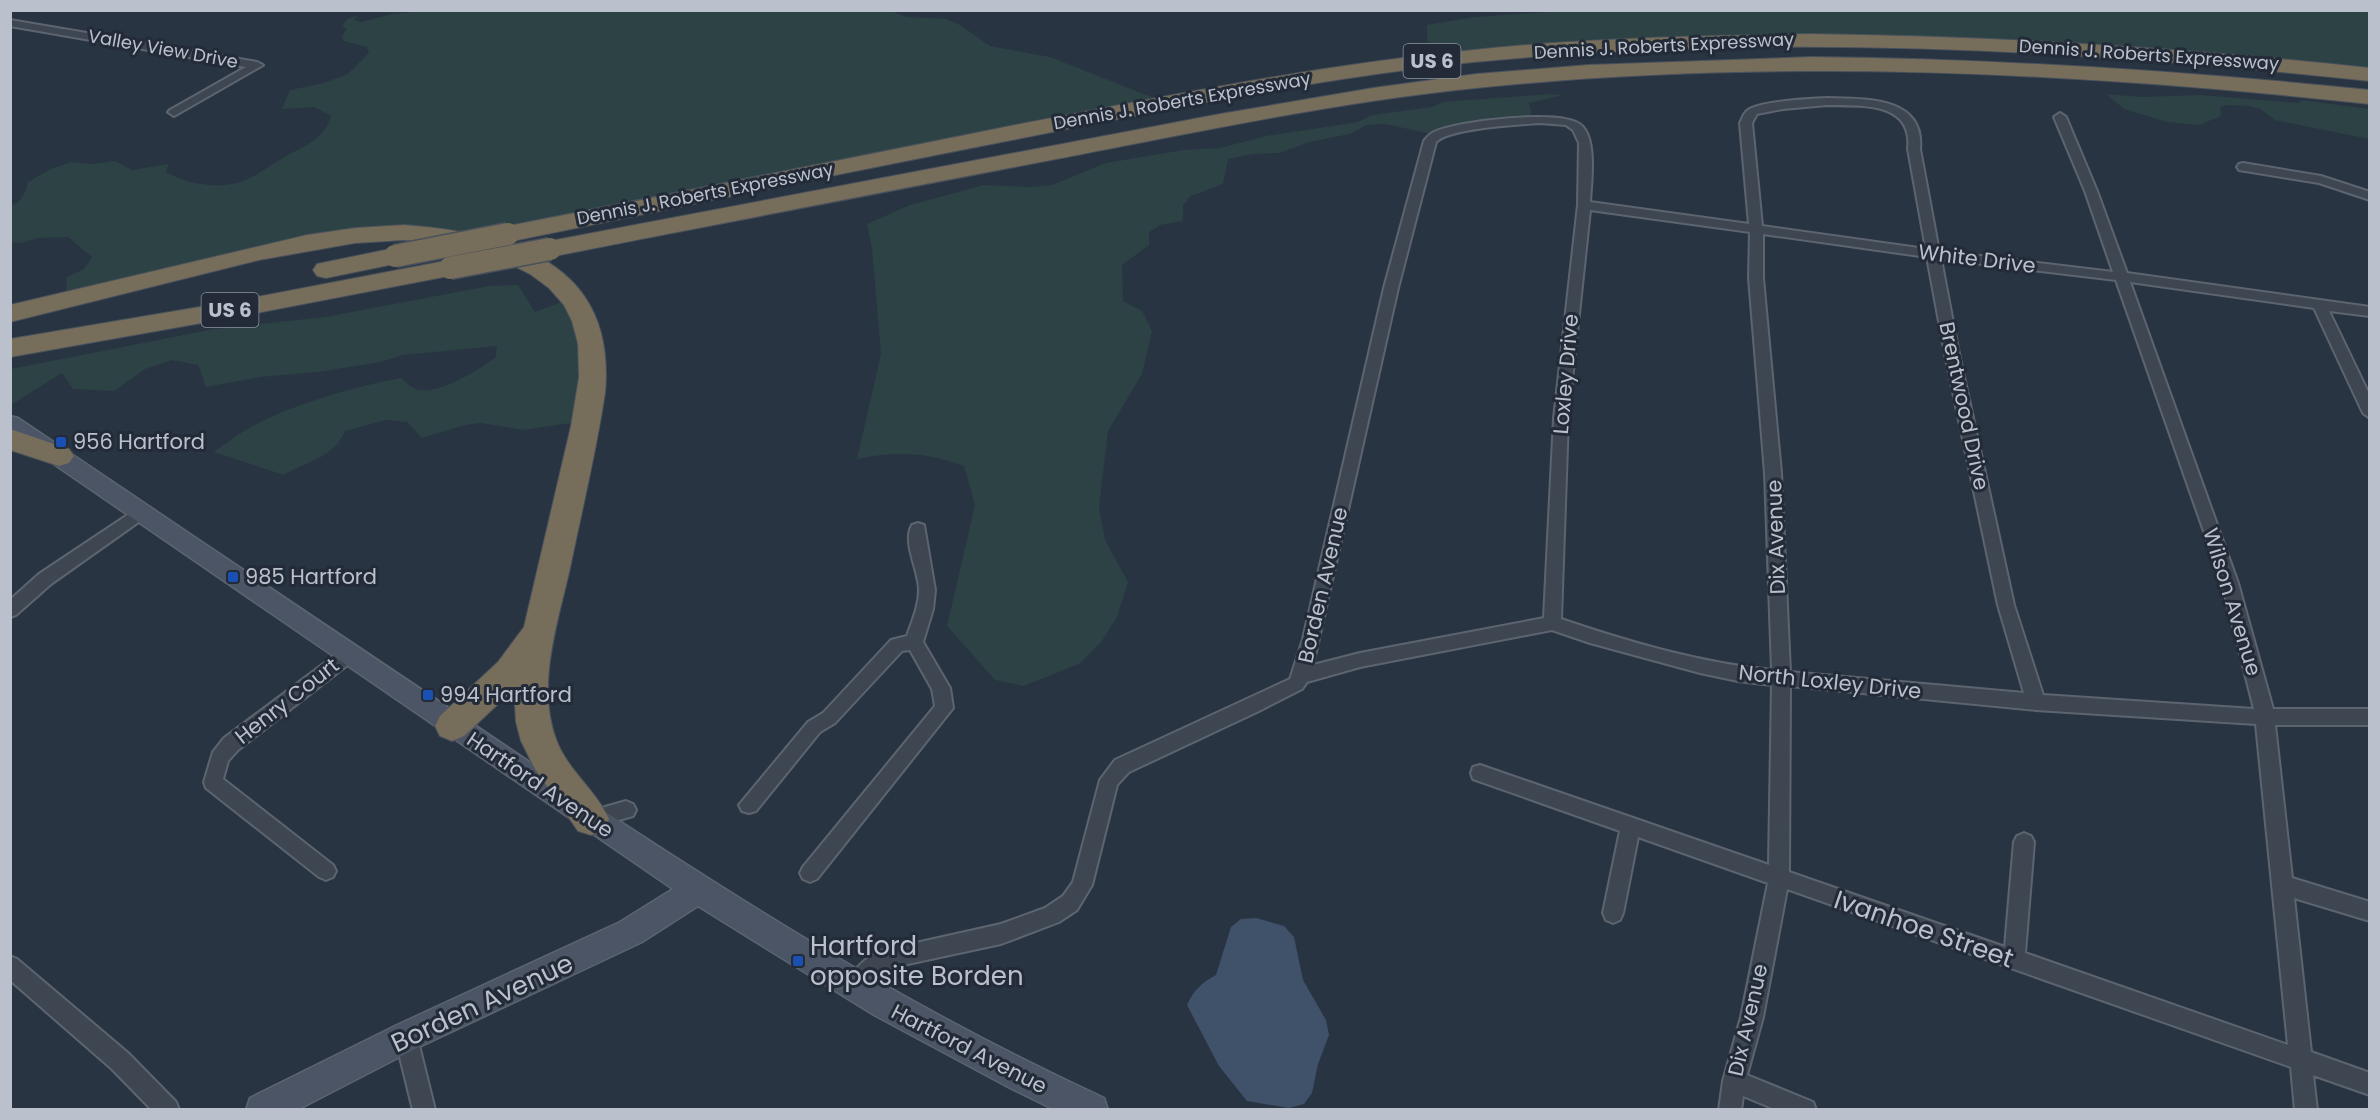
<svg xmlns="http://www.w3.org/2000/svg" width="2380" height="1120" viewBox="0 0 2380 1120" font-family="Poppins,sans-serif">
<rect width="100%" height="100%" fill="#293442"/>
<!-- green -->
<path fill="#2c4244" d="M 432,10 L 891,11 L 906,17 L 946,19 L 960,25 L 990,46 L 1050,57 L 1159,100 L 476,237 L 401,230 L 66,298 L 67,277 L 84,269 L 92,257 L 68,237 L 38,238 L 21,243 L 11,242 L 11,206 C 21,202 26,193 28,182 L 49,170 L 71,162 L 92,164 L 115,161 L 132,170 L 169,164 L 166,172 C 187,184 219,190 243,181 C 259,175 273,163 288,155 C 308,144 324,139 331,116 L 314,107 L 282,109 L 290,90 L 324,83 L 348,74 L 369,53 L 367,47 L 343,41 L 342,36 L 347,29 L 342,26 L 347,19 L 358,15 L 354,20 L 361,22 L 392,14 Z
M 1580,10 L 2369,10 L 2370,70 L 1938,39 L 1428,58 L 1427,25 L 1475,17 Z
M 1551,94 L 1563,95 L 1529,103 L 1533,120 L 1436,135 L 1385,124 L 1367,125 L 1350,134 L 1309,142 L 1280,153 L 1253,154 L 1228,159 L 1223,184 L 1191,196 L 1183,205 L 1183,221 L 1160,225 L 1149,232 L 1149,245 L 1122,265 L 1123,301 L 1142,311 L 1152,331 L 1142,374 L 1108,431 L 1099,507 L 1105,540 L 1128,582 L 1117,617 L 1102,641 L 1079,664 L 1024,686 L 995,680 L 947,626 L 975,505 L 964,466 C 925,452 897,451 857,459 L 881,354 L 872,249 L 867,224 L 910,205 L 984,185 L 1029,187 L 1052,185 L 1106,163 L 1184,150 L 1220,148 L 1266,136 L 1358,122 L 1372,115 L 1432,107 L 1443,102 Z
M 2106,94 L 2142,97 L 2199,95 L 2300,103 L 2301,100 L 2369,109 L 2369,139 L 2275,120 L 2260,109 L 2248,106 L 2227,105 L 2220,107 L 2221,116 L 2199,125 L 2167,122 L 2124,109 Z
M 518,285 L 535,312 L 575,297 L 584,421 L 523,430 L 481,423 L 465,425 L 422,438 L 407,422 L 386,420 L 345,431 C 333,459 308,460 284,475 L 214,452 C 224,445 234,437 244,431 C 283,407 356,386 401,378 C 407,383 413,390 421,390 C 444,392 478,370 496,357 L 497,346 L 403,355 L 380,362 L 318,372 L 260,377 L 206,387 L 198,365 L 172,360 L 145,369 L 114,391 L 73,389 L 62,373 L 11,405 L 11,369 L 214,329 L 325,317 L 489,286 Z"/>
<!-- water -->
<path fill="#40516a" d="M 1256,918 L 1284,926 L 1294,937 L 1303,980 L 1326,1020 L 1329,1035 L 1318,1064 L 1312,1093 L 1304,1104 L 1289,1108 L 1247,1101 L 1219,1066 L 1187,1005 C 1194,990 1201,983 1216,975 L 1231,927 L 1241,919 Z"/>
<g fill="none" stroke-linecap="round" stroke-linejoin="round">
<!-- street casing -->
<g stroke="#5c646f" stroke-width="4">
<path id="street" d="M 10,20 L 257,62 L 263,65 L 174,116 L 168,112 L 170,110 L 246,67 L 10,26 Z
M 1827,98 C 1864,99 1925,96 1920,149 L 1939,251 L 2113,272 L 2085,191 L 2054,117 L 2060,113 L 2066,117 L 2097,191 L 2127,273 L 2370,307 L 2370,316 L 2329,311 L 2370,396 L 2370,418 L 2363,413 L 2314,308 L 2130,282 L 2238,583 L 2273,709 L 2370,709 L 2370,725 L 2275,725 L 2292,878 L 2370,902 L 2370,921 L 2294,898 L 2311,1052 L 2370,1073 L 2370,1095 L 2313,1075 L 2317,1110 L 2295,1110 L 2291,1067 L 1787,889 L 1763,1017 L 1747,1075 L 1813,1102 L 1816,1110 L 1777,1110 L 1743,1096 L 1741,1110 L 1719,1110 L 1723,1081 L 1741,1017 L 1768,883 L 1638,837 L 1623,913 L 1620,920 L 1613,923 L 1606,920 L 1603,913 L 1620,831 L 1473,779 L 1471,773 L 1473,767 L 1480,765 L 1769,865 L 1772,685 L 1738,681 L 1700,673 L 1590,643 L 1552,630 L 1360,667 L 1307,682 L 1302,689 L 1259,711 L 1129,772 L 1117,785 L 1092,885 L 1077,910 L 1059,922 L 1001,944 L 889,968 C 874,975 870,992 855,998 L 848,995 L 844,988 C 852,971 863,959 880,951 L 1001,924 L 1045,908 L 1063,896 L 1073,882 L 1100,780 L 1115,760 L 1290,679 L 1303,639 L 1384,288 L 1424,141 C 1427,137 1430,134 1434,132 C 1456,121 1565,108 1582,126 C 1597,141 1591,182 1590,202 L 1749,224 L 1740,123 C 1742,119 1744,113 1747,111 C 1757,101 1811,99 1827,98 ZM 1827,105 C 1861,106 1913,101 1908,149 L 1926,249 L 1762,226 L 1752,123 L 1757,114 L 1783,109 ZM 1540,123 L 1566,125 L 1573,130 L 1579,143 L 1578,205 L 1554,418 L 1544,618 L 1360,653 L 1313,665 L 1398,288 L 1436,142 C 1450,128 1517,125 1540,123 ZM 1590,210 L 1750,232 L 1749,278 L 1765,473 L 1772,670 C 1700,663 1629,642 1561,619 L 1568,418 ZM 1763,234 L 1927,257 L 1945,354 L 1998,605 L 2024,693 L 1790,672 L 1781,473 L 1763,278 ZM 1941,259 L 2116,280 L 2222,583 L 2254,709 L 2043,695 L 2014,605 L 1959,354 ZM 1790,686 L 2036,710 L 2256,724 L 2288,1045 L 2025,953 L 2034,842 L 2031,836 L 2024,833 L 2017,836 L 2014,842 L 2005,947 L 1789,872 Z
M 2243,163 L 2321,176 L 2370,192 L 2370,200 L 2319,183 L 2239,170 L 2237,167 L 2239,164 Z
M 141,506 L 147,508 L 149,512 L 147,516 L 51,584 L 16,615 L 10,617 L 10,600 L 39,574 Z
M 918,523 L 924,525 L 935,590 L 933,609 L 923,642 L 950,688 L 953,708 L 817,879 L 810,882 L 803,879 L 800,873 L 803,867 L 935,706 L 932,689 L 910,650 L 902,651 L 835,723 L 820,732 L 756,811 L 749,813 L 742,811 L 739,805 L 808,722 L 823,713 L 891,640 L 907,636 C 912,621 919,606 919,590 C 919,570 902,543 912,525 Z
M 348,648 L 354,650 L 357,655 L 354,660 L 238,750 L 228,761 L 223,779 L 333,865 L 336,871 L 333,877 L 326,880 L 319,877 L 206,788 L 204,782 L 213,752 L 224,738 L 342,650 Z
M 626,801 L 633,804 L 636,810 L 633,816 L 591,828 L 584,825 L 581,819 L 584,813 Z
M 10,956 L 17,959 L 128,1053 L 176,1102 L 179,1110 L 152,1110 L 112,1069 L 10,980 Z
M 406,1026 L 414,1029 L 417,1037 L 435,1110 L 413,1110 L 395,1037 L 398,1029 Z"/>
</g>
<!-- secondary casing -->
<g stroke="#5c646f" stroke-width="3">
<path id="secondary" d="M 10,416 L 18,418 C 189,533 359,649 531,763 C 718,887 899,1004 1104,1098 L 1108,1110 L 1055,1110 L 1010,1088 L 874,1015 L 698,906 L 642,942 L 417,1048 L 297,1110 L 246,1110 L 250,1098 L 395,1026 L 620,922 L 673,889 L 10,434 Z"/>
</g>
<!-- highway casing -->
<g stroke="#48515c" stroke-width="2">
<path id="highway" d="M 1810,34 C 1998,36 2183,48 2370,68 L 2370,81 C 2072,49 1772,33 1474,62 C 1320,78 1168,109 1017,139 C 847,172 678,207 508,242 L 499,239 L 496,234 L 499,229 L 508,226 C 677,193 846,159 1015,125 C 1167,96 1319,65 1473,50 C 1585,38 1698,36 1810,34 Z
M 1812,57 C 1999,59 2184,71 2370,90 L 2370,104 C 2073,72 1774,57 1476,88 C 1338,102 1202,131 1067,157 C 894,190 722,223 550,257 L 541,254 L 537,249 L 541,244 L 550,241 L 1220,114 L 1373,88 L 1476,74 L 1588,65 Z
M 404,225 C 511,233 617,262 605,393 C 596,452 582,510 570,568 C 558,622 536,685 556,739 C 567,770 596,790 609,819 L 604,831 L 591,835 L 578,831 L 535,769 L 521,741 L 516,722 L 514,689 L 464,736 L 452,741 L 440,736 L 435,726 L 440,716 L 498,662 L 524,627 L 571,426 L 579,377 L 578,344 L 572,321 L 564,305 L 549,288 L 530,274 L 488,253 L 451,244 L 404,240 L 355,243 L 259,260 L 10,322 L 10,305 L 307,235 L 355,228 Z
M 395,248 L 404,250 L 408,256 L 404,262 L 326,278 L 317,276 L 313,270 L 317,264 Z
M 450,260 L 459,262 L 463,268 L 459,274 L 241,316 L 10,357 L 10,339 L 241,300 Z
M 10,429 L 69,449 L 74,456 L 69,463 L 59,466 L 10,450 Z"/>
</g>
<!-- street -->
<use href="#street" fill="#3e4652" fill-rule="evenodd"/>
<!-- secondary -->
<use href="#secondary" fill="#4c5565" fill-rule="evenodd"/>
<!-- highway -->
<use href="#highway" fill="#776d5b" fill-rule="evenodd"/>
<!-- highway-bridge casing -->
<g stroke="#48515c" stroke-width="25" stroke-linecap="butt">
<path id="highway-bridge" d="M 395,256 L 508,234
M 450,268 L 550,249"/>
</g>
<!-- highway-bridge -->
<use href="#highway-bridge" stroke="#776d5b" stroke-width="22"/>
</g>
<!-- markers -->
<g fill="#1a4fb4" stroke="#222b37" stroke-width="2">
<rect x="55" y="436" width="12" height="12" rx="3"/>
<rect x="227" y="571" width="12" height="12" rx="3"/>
<rect x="422" y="689" width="12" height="12" rx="3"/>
<rect x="792" y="955" width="12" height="12" rx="3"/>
</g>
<g text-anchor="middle" stroke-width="6" stroke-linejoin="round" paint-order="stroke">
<!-- far-street labels -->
<g font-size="18" fill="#bbc1cc" stroke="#222b37">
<text transform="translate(1664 46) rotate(-3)" y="6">Dennis J. Roberts Expressway</text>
<text transform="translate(163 49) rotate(10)" y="6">Valley View Drive</text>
<text transform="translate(2149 55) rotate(4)" y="6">Dennis J. Roberts Expressway</text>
<text transform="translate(1182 101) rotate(-10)" y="6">Dennis J. Roberts Expressway</text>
<text transform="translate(705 194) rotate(-11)" y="6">Dennis J. Roberts Expressway</text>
</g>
<!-- shield labels -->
<g fill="#222b37" stroke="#8d949f" stroke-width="1.5">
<rect x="1403.5" y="44" width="57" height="34" rx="4.5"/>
<rect x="201.5" y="293" width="57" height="34" rx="4.5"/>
</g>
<g font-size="20" font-weight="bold" fill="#bbc1cc">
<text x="1432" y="68">US 6</text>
<text x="230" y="317">US 6</text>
</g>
<!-- street labels -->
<g font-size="21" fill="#bbc1cc" stroke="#222b37">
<text transform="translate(1977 259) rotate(7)" y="7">White Drive</text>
<text transform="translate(1566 374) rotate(-85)" y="7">Loxley Drive</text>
<text transform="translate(1964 406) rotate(78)" y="7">Brentwood Drive</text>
<text transform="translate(1776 537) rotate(-92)" y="7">Dix Avenue</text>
<text transform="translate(1323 585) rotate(-77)" y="7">Borden Avenue</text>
<text transform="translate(2232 602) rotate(73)" y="7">Wilson Avenue</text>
<text transform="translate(1830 682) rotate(6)" y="7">North Loxley Drive</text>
<text transform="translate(287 701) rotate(-38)" y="7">Henry Court</text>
<text transform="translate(540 785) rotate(34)" y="7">Hartford Avenue</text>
<text transform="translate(1748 1020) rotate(-77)" y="7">Dix Avenue</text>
<text transform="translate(969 1049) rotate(27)" y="7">Hartford Avenue</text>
</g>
<!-- poi labels -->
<g font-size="21" fill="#bbc1cc" stroke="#222b37" text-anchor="start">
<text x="73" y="449">956 Hartford</text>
<text x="245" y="584">985 Hartford</text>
<text x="440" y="702">994 Hartford</text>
</g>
<!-- near-street labels -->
<g font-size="26" fill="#bbc1cc" stroke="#222b37">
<text transform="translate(1924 929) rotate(19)" y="9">Ivanhoe Street</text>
<text transform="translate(482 1003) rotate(-25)" y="9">Borden Avenue</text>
</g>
<!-- near-poi labels -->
<g font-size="26" fill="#bbc1cc" stroke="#222b37" text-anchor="start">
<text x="810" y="955">Hartford<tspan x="810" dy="30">opposite Borden</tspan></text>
</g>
</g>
<!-- border -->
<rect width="2380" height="1120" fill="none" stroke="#bbc1cc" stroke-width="24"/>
</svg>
